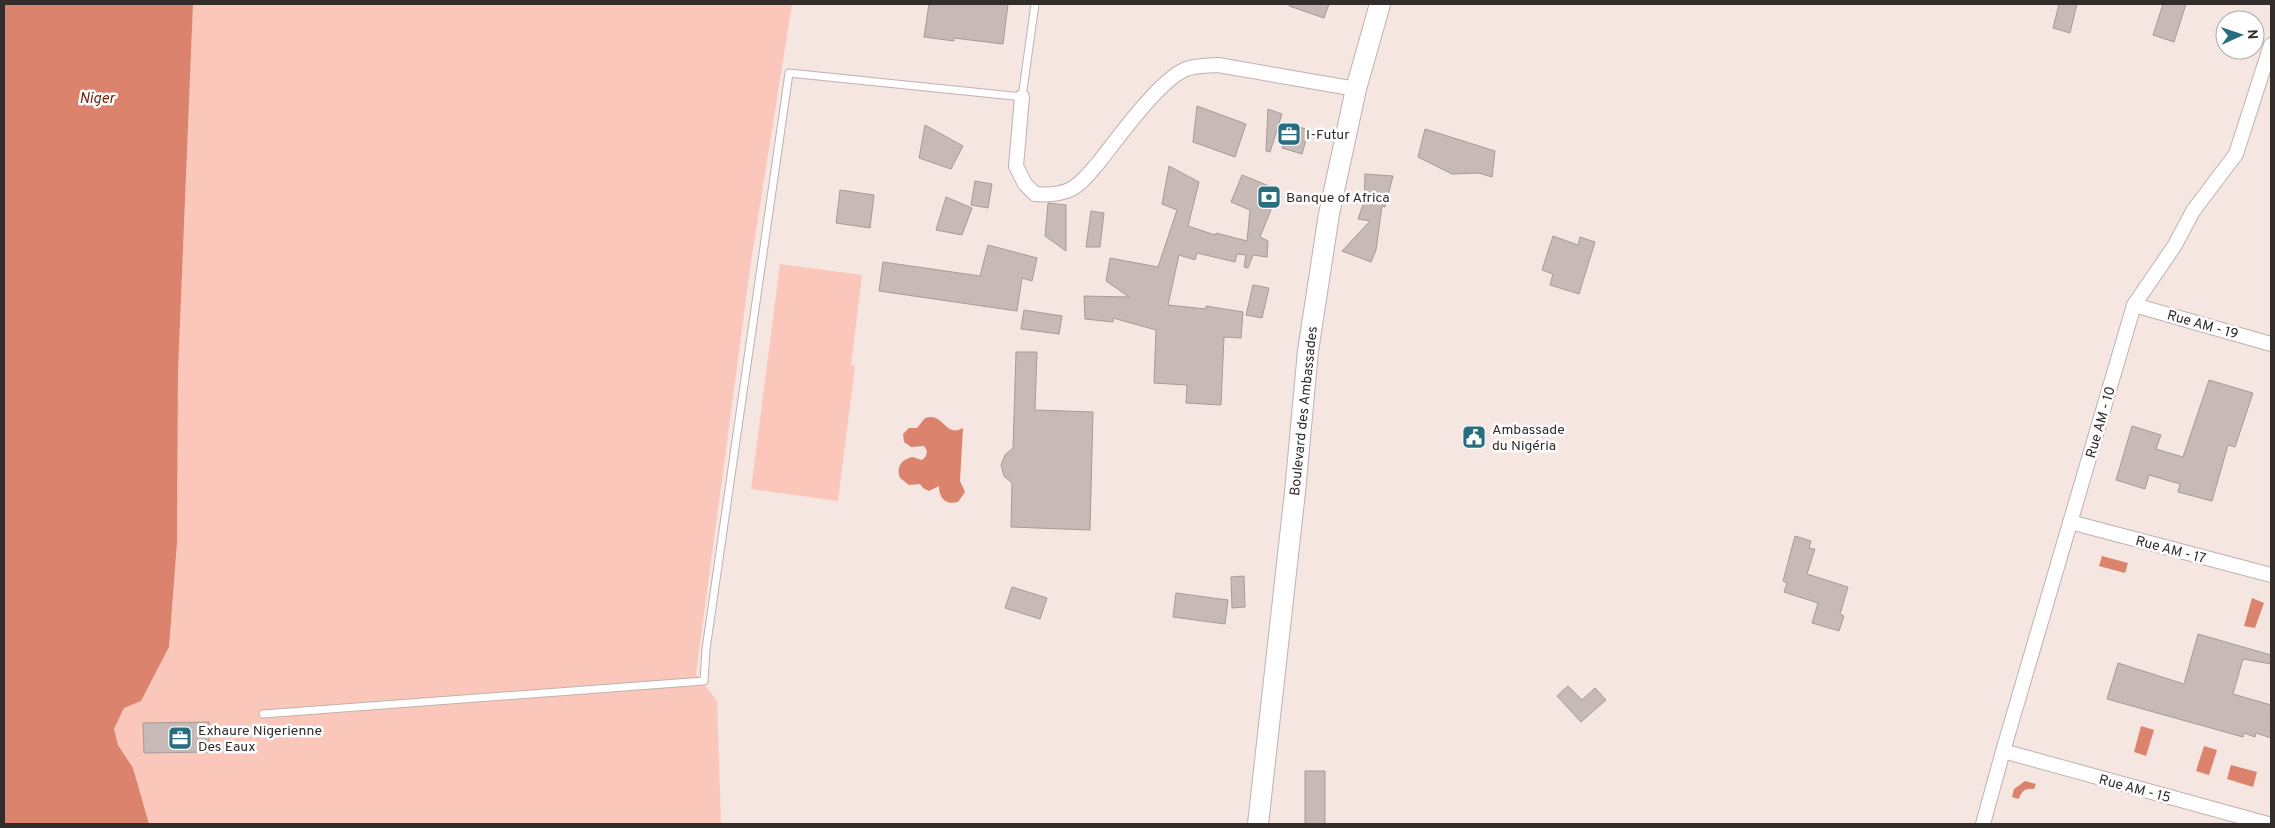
<svg xmlns="http://www.w3.org/2000/svg" width="2275" height="828" viewBox="0 0 2275 828" font-family="Overpass,sans-serif">
<rect width="100%" height="100%" fill="#f5e6e2"/>
<!-- green -->
<path fill="#fac7ba" d="M 193,4 L 792,4 L 751,262 L 696,674 L 717,701 L 721,824 L 149,824 L 133,768 L 118,745 L 114,729 L 124,708 L 141,701 L 169,647 L 177,543 L 178,372 Z
M 780,264 L 862,275 L 851,365 L 855,366 L 838,501 L 751,489 Z"/>
<!-- water -->
<path fill="#db836c" d="M 4,4 L 193,4 L 178,372 L 177,543 L 169,647 L 141,701 L 124,708 L 114,729 L 118,745 L 133,768 L 149,824 L 4,824 Z
M 931,417 C 945,418 947,437 963,428 L 960,481 L 965,492 L 958,502 C 945,505 939,498 939,486 L 929,491 L 923,488 L 920,484 L 909,485 L 900,478 C 896,467 901,460 912,457 L 922,460 L 926,456 L 927,451 L 924,446 L 911,447 L 904,442 L 903,434 L 909,428 L 917,428 L 925,418 Z
M 2102,556 L 2128,563 L 2125,573 L 2099,566 Z
M 2252,598 L 2264,603 L 2255,628 L 2244,626 Z
M 2141,726 L 2154,730 L 2146,756 L 2134,752 Z
M 2204,746 L 2217,750 L 2209,775 L 2196,771 Z
M 2231,765 L 2257,772 L 2253,787 L 2227,779 Z
M 2025,781 L 2036,784 L 2034,789 C 2026,788 2021,791 2019,799 L 2012,797 L 2014,789 Z"/>
<!-- building -->
<path fill="#c7b9b5" stroke="#a89a96" d="M 929,4 L 1008,4 L 1003,44 L 954,38 L 954,41 L 924,37 Z
M 1290,4 L 1329,4 L 1324,18 L 1289,6 Z
M 2059,4 L 2077,4 L 2070,33 L 2053,28 Z
M 2163,4 L 2186,4 L 2174,42 L 2153,35 Z
M 1197,106 L 1246,124 L 1235,157 L 1193,142 Z
M 1268,109 L 1282,114 L 1270,152 L 1266,151 Z
M 1289,124 L 1309,130 L 1302,154 L 1282,148 Z
M 925,125 L 963,146 L 951,169 L 919,158 Z
M 1425,129 L 1495,151 L 1492,177 L 1479,173 L 1452,174 L 1418,157 Z
M 1169,166 L 1199,182 L 1188,226 L 1215,235 L 1216,233 L 1247,241 L 1250,210 L 1231,202 L 1242,175 L 1279,190 L 1260,237 L 1268,241 L 1267,257 L 1253,255 L 1248,268 L 1244,267 L 1246,255 L 1237,254 L 1235,262 L 1197,253 L 1195,260 L 1179,255 L 1168,305 L 1206,309 L 1206,306 L 1243,312 L 1241,338 L 1224,337 L 1221,405 L 1186,403 L 1187,385 L 1154,383 L 1156,330 L 1113,318 L 1113,322 L 1085,319 L 1084,296 L 1129,297 L 1106,281 L 1110,258 L 1158,267 L 1177,210 L 1162,204 Z
M 1365,174 L 1393,176 L 1385,207 L 1382,206 L 1376,250 L 1371,262 L 1342,251 L 1370,221 L 1358,219 L 1364,202 Z
M 975,181 L 992,184 L 988,208 L 971,205 Z
M 840,190 L 874,195 L 870,228 L 836,223 Z
M 946,197 L 972,208 L 962,235 L 936,230 Z
M 1048,203 L 1066,205 L 1066,251 L 1045,236 Z
M 1091,211 L 1104,213 L 1100,247 L 1086,247 Z
M 1553,236 L 1578,245 L 1580,237 L 1595,242 L 1579,294 L 1550,285 L 1553,274 L 1542,270 Z
M 988,245 L 1037,258 L 1032,281 L 1022,278 L 1017,311 L 879,291 L 883,262 L 980,276 Z
M 1253,285 L 1269,288 L 1262,318 L 1246,315 Z
M 1024,310 L 1062,316 L 1059,334 L 1021,329 Z
M 1016,352 L 1037,352 L 1035,410 L 1093,412 L 1090,530 L 1011,527 L 1012,483 L 1004,476 L 1001,465 L 1005,455 L 1013,448 Z
M 2209,380 L 2253,393 L 2235,447 L 2228,445 L 2212,501 L 2178,492 L 2180,484 L 2149,475 L 2145,489 L 2116,480 L 2132,426 L 2161,435 L 2156,449 L 2183,457 Z
M 1795,536 L 1811,541 L 1809,548 L 1815,549 L 1807,574 L 1848,587 L 1840,614 L 1844,616 L 1839,631 L 1812,623 L 1818,603 L 1784,592 L 1787,583 L 1783,581 Z
M 1244,576 L 1245,607 L 1232,608 L 1231,577 Z
M 1012,587 L 1047,598 L 1040,619 L 1005,608 Z
M 1176,593 L 1228,600 L 1225,624 L 1173,617 Z
M 2198,634 L 2271,655 L 2271,664 L 2243,659 L 2233,694 L 2271,705 L 2271,738 L 2256,733 L 2255,737 L 2244,733 L 2243,737 L 2107,699 L 2118,663 L 2184,684 Z
M 1568,686 L 1582,700 L 1595,688 L 1606,700 L 1581,722 L 1557,696 Z
M 209,722 L 209,752 L 144,753 L 143,723 Z
M 1305,771 L 1325,771 L 1325,824 L 1305,824 Z"/>
<g fill="none" stroke-linecap="round" stroke-linejoin="round">
<!-- lane casing -->
<g stroke="#c0b1ae" stroke-width="9">
<path id="lane" d="M 263,714 L 704,681 L 706,649 L 789,73 L 1022,97 L 1035,4"/>
</g>
<!-- street casing -->
<g stroke="#c0b1ae" stroke-width="16">
<path id="street" d="M 1022,97 L 1016,166 L 1025,184 L 1035,194 C 1047,195 1058,195 1069,190 C 1081,185 1091,171 1099,162 C 1118,138 1158,82 1184,70 C 1194,65 1207,66 1218,65 L 1356,89
M 2134,305 L 2271,344
M 2070,522 L 2271,575
M 2003,751 L 2268,824
M 1983,824 L 2003,751 L 2134,305 L 2175,245 L 2193,211 L 2236,154 L 2271,45"/>
</g>
<!-- secondary casing -->
<g stroke="#c0b1ae" stroke-width="22">
<path id="secondary" d="M 1258,824 L 1295,492 L 1308,351 L 1329,214 L 1356,89 L 1380,4"/>
</g>
<!-- lane -->
<use href="#lane" stroke="#fff" stroke-width="7"/>
<!-- street -->
<use href="#street" stroke="#fff" stroke-width="14"/>
<!-- secondary -->
<use href="#secondary" stroke="#fff" stroke-width="20"/>
</g>
<!-- icons -->
<defs>
<g id="office-square" transform="scale(1.25)"><rect x="-9" y="-9" width="18" height="18" rx="4" fill="#296e7e" stroke="#fff"/><path d="M-6-3h4V-5.5h4V-3h4V5H-6ZM-1-4.5V-3h2v-1.5ZM-6 0V1H6V0Z" fill="#fff"/></g>
<g id="bank-square" transform="scale(1.25)"><rect x="-9" y="-9" width="18" height="18" rx="4" fill="#296e7e" stroke="#fff"/><path d="M-6-4H6V4H-6ZM0-2.3a2.3 2.3 0 1 0 0 4.6a2.3 2.3 0 1 0 0-4.6Z" fill="#fff"/></g>
<g id="civic-square" transform="scale(1.25)"><rect x="-9" y="-9" width="18" height="18" rx="4" fill="#296e7e" stroke="#fff"/><path d="M-.6-6.5H3V-4.5H.6V-3L4-1V1h2V6H-6V1h2V-1L-.6-3ZM-1.2 2.5V6h2.4V2.5Z" fill="#fff"/></g>
</defs>
<g fill-rule="evenodd">
<use href="#office-square" x="1289" y="134"/>
<use href="#bank-square" x="1269" y="197"/>
<use href="#civic-square" x="1474" y="437"/>
<use href="#office-square" x="180" y="738"/>
</g>
<g text-anchor="middle" stroke-width="5" stroke-linejoin="round" paint-order="stroke">
<!-- poi labels -->
<g font-size="14" fill="#322c2b" stroke="#fff" text-anchor="start">
<text x="1306" y="139">I-Futur</text>
<text x="1286" y="202">Banque of Africa</text>
<text x="1492" y="434">Ambassade<tspan x="1492" dy="16">du Nigéria</tspan></text>
<text x="198" y="735">Exhaure Nigerienne<tspan x="198" dy="16">Des Eaux</tspan></text>
</g>
<!-- street labels -->
<g font-size="14" fill="#322c2b" stroke="#fff">
<text transform="translate(2203 324) rotate(16)" y="5">Rue AM - 19</text>
<text transform="translate(1303 411) rotate(-84)" y="5">Boulevard des Ambassades</text>
<text transform="translate(2100 422) rotate(-74)" y="5">Rue AM - 10</text>
<text transform="translate(2171 549) rotate(15)" y="5">Rue AM - 17</text>
<text transform="translate(2135 788) rotate(15)" y="5">Rue AM - 15</text>
</g>
<!-- water labels -->
<g font-size="15" font-style="italic" fill="#73240f" stroke="#fff">
<text x="97" y="103">Niger</text>
</g>
</g>
<!-- border -->
<rect width="2275" height="828" fill="none" stroke="#322c2b" stroke-width="10"/>
<!-- north arrow -->
<g transform="translate(2240 35) rotate(87)"><circle r="24" fill="#ffffff" stroke="#adabaa"/>
<path d="M0-4L9 19L0 12L-9 19Z" fill="#296e7e"/>
<text y="-8" font-size="14" font-weight="bold" text-anchor="middle" fill="#322c2b">N</text>
</g>
</svg>
